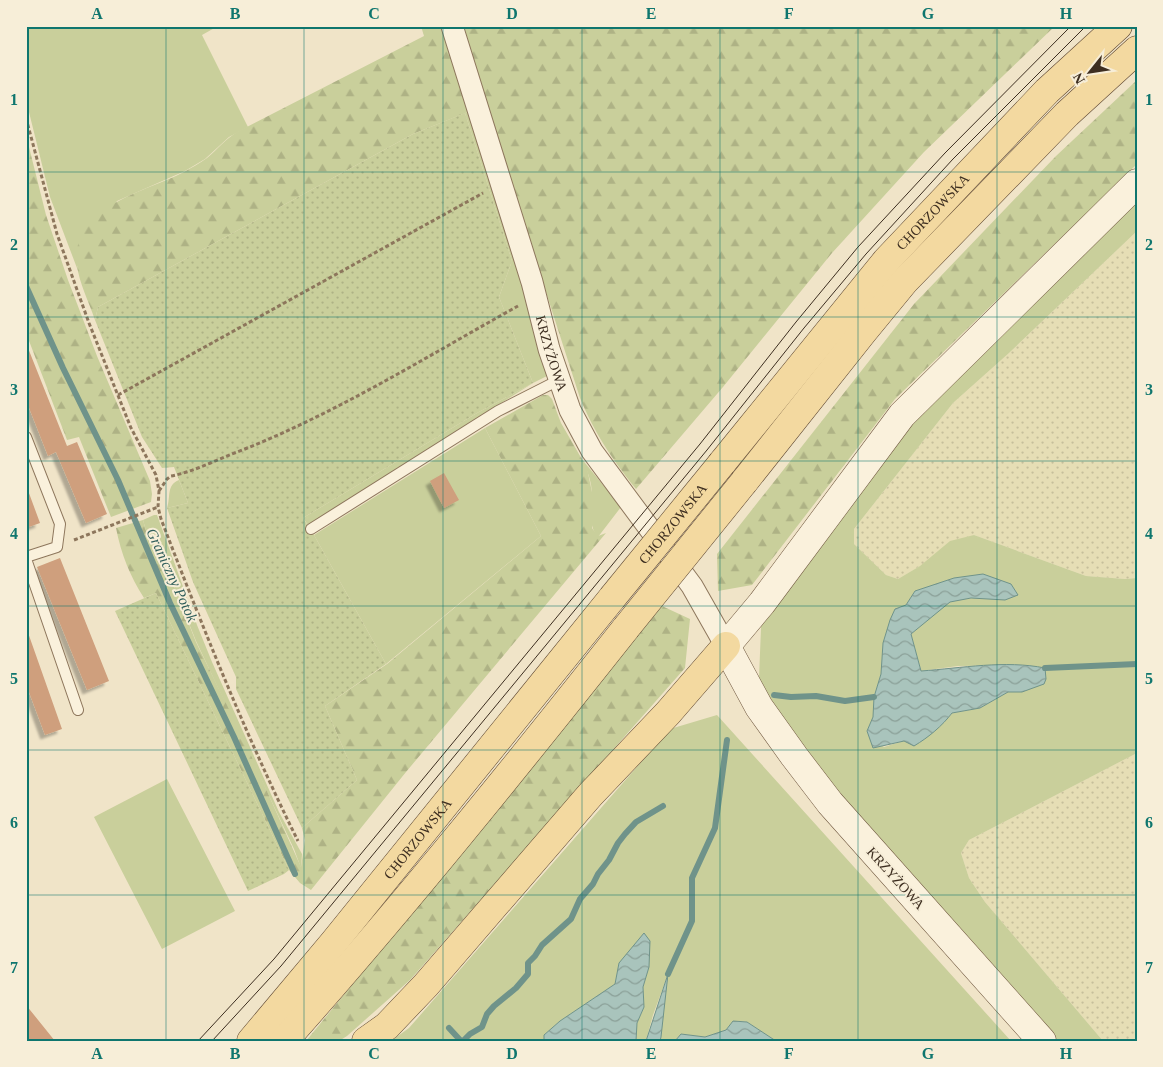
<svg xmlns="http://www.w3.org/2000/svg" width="1163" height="1067" viewBox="0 0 1163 1067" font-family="'Times New Roman',serif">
<defs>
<pattern id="farmland-dots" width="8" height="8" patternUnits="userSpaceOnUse" patternTransform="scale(1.25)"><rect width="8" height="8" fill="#e6deb5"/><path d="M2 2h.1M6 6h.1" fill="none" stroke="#c6bf9b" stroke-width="1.8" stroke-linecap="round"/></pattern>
<pattern id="forest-firs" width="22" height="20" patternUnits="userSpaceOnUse" patternTransform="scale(1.25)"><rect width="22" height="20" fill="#c9cf9b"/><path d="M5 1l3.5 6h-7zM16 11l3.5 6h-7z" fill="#aeb285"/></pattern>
<pattern id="garden-dots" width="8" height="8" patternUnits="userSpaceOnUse" patternTransform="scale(1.25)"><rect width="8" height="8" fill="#c9cf9b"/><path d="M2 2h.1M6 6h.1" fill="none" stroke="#aeb285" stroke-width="1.8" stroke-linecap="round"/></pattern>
<pattern id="water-waves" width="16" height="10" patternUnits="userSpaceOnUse" patternTransform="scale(1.25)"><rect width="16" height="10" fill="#a9c4bc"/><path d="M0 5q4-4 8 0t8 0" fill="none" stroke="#8ba098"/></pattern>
<filter id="shadow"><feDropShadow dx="-4.5" dy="4.5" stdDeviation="1" flood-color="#0004"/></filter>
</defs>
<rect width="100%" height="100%" fill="#f0e4c8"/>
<!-- farmland -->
<path fill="url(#farmland-dots)" d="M 1137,231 L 1137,578 L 1125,579 L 1086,576 L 974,535 L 898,579 L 886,575 L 854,544 L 854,529 L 953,403 L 1009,353 Z
M 1137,753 L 1137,1041 L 1103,1041 L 985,902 L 969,878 L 961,853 L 969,840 Z"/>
<!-- grass -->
<path fill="#c9cf9b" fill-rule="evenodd" d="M 26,26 L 218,26 L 202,35 L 248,127 L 229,137 L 205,159 L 185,171 L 117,201 L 77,266 L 80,276 L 50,197 L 27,104 Z
M 473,110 L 548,369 L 547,376 L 533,383 L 308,525 L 303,518 L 477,413 L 533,383 L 499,297 L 512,261 L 465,113 Z
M 1137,183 L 1137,231 L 1009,353 L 953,403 L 854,529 L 854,544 L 886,575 L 898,579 L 920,566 L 950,541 L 974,535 L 1086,576 L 1125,579 L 1137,578 L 1137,753 L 969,840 L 961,853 L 969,878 L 985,902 L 1103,1041 L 1058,1041 L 758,703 L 762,603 L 902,415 ZM 915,591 L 1005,600 C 988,599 966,595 950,602 C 937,608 922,624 911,634 L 921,671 L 958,666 L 1029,665 L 1027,689 L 1022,692 L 1008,692 L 980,708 L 952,713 C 939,732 905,740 884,747 L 872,740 L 867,731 L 873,717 L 874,697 L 881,674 L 883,643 L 895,609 L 906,605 Z
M 485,428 L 541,536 L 386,664 L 314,535 Z
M 581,458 L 621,507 L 598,537 C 587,525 593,509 592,495 C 592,482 587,469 581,458 Z
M 179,480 L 188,503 L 167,508 C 171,497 166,485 179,480 Z
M 154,515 L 157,515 L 197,625 L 212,662 L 279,812 L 302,854 L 301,868 L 294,849 L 196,641 L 170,576 L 148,538 L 143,520 Z
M 717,715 L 1011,1041 L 776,1041 L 747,1022 L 738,1021 L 733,1022 L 726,1030 L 705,1037 L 681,1034 L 675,1041 L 660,1041 L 667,977 L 653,1015 L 646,1041 L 636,1041 L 637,1023 L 644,1007 L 643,987 L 649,967 L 619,963 L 615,984 L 560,1021 L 544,1035 L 544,1041 L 391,1041 L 409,1028 L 670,729 Z
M 167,779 L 235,911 L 162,949 L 94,817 Z"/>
<!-- forest -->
<path fill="url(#forest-firs)" d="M 421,26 L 440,26 L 443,29 L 473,110 L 413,134 L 98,307 L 95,320 C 89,302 79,283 77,265 C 71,206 143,193 184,172 C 191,168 200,163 207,158 C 218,149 226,138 239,131 L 424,36 Z
M 463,26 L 1055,26 L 924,152 L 832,253 L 723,387 L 636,489 C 612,459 595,434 580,398 L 527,233 Z
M 1137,80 L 1137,164 L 895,399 L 752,585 L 718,591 L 717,554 L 914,304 L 1056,156 Z
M 26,135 L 46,215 L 68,280 L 97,356 L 150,481 L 152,494 L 151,502 L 111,517 L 79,437 L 67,440 L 26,333 Z
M 543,395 L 548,395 L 552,399 L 561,423 L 587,468 L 593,497 L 592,528 L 598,536 L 606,533 L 406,772 L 311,890 L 300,883 L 289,870 L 156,593 L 144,598 C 130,576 121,554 116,528 L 143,520 L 148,538 L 170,576 L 196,642 L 244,740 L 301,867 L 305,840 L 302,828 L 357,780 L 325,706 L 387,664 L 541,536 L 485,428 Z
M 662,606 L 690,619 L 685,668 L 410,980 L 347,1036 L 339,1041 L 306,1041 Z"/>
<!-- garden -->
<path fill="url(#garden-dots)" d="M 465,113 L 512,261 L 499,297 L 533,383 L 477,413 L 303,518 L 314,535 L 386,664 L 325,706 L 357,780 L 302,828 L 236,689 L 236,677 L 193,582 L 167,508 L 188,503 L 174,467 L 162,468 L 142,437 L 95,320 L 98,307 L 413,134 Z
M 156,593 L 289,870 L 284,874 L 248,891 L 115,611 Z"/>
<!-- water -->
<path fill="url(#water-waves)" stroke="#6f938a" d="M 983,574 L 1011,584 L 1018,595 L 1005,600 L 971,598 L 950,602 L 911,634 L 921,671 C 962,668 1005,660 1045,668 L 1046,679 L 1044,684 L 1022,692 L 1008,692 L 980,708 L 952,713 C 942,726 929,737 914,746 L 904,741 L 873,748 L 867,731 L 873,717 L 874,697 L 881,674 L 883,643 L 890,620 L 895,609 L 906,605 L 915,591 L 954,578 Z
M 644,933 L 650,941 L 649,967 L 643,987 L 644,1007 L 637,1023 L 636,1041 L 544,1041 L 544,1035 L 560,1021 L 615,984 L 619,963 Z
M 668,974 L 661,1037 L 660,1041 L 646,1041 Z
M 733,1021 L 747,1022 L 776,1041 L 675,1041 L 681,1034 L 705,1037 L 726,1030 Z"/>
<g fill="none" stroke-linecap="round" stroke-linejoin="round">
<!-- stream -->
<path stroke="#6f938a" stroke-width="6" d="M 26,286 L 63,368 L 118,480 L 170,603 L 234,737 L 295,874
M 1045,668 L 1137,664
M 774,695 L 791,697 L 816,696 L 845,701 L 874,697
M 668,974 L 692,921 L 692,878 L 715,828 L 727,740
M 449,1028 L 461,1041
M 463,1041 L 470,1034 L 482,1027 L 487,1014 L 494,1006 L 516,988 L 528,974 L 528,963 L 535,956 L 542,945 L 571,919 L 580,899 L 593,884 L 598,874 L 609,860 L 618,843 L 625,834 L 636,822 L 663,806"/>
</g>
<!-- building -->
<path fill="#cf9f7d" filter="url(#shadow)" d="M 26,343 L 67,446 L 77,442 L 107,514 L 86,523 L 56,452 L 48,456 L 26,400 Z
M 444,473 L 459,500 L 444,508 L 430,481 Z
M 26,485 L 40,523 L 26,528 Z
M 60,558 L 109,681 L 87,690 L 37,567 Z
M 26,627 L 62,729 L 45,735 L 26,684 Z
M 26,1005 L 55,1041 L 26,1041 Z"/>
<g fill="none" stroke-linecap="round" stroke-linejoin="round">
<!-- lane casing -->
<g stroke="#8d765c" stroke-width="12">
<path id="lane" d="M 26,437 L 60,524 L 57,547 L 26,557
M 311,529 L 498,411 L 559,380
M 26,559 L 78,710"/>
</g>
<!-- street casing -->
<g stroke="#8d765c" stroke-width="23">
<g id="street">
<path id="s1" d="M 452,26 L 532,282 L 549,349 L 570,410 L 592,451 L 692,586 L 726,646"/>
</g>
</g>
<!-- secondary casing -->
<g stroke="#6f573f" stroke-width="29">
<path id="secondary" d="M 1042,1041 L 830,803 L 794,756 L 759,707 L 726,646 L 762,603 L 902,415 L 1137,183"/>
</g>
<!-- primary casing -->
<g stroke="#5b4430" stroke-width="29">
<g id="primary">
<path id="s2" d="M 722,463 L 886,261 L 1047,91 L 1118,26"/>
<path d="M 744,482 L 863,332 L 904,282 L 1067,114 L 1137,50"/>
<path id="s3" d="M 251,1041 L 334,942 L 612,598"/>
<path d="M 284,1041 C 403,907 515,768 626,628"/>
<path d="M 366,1041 L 387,1026 L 426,985 L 590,795 L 668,713 L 726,646"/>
</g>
</g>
<!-- path -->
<path stroke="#8d765c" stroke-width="3" stroke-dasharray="4 2.5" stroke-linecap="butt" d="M 26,118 L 57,234 L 89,323 L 131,428 L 156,475 L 159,491 L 158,507 L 161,519 C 203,628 246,736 298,841
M 118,395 L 483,193
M 159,491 L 167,479 L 171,476 C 192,472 212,462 232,454 C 332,416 424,358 518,306
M 74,540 L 158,507"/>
<!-- lane -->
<use href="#lane" stroke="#faf1dc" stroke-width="10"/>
<!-- street -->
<use href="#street" stroke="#faf1dc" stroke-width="21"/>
<!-- secondary -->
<use href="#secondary" stroke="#faf1dc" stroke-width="28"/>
<!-- primary -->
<use href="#primary" stroke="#f3d9a0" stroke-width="28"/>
<!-- tram -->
<path stroke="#3d2e20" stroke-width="1" d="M 198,1041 L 274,959 L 700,444 L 796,322 L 858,247 L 945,153 L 1071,26
M 212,1041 L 281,966 L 707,450 L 804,328 L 866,254 L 953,159 L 1086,26"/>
<!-- primary-bridge casing -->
<g stroke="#5b4430" stroke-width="29" stroke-linecap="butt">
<g id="primary-bridge">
<path id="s4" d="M 612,598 L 722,463"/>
<path d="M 626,628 L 744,482"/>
</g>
</g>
<!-- primary-bridge -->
<use href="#primary-bridge" stroke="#f3d9a0" stroke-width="28"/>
</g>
<!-- grid -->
<path fill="none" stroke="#0f766e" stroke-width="1" stroke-opacity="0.55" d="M 166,26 L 166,1041M 304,26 L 304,1041M 443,26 L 443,1041M 582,26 L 582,1041M 720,26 L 720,1041M 858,26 L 858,1041M 997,26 L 997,1041M 26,172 L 1137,172M 26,317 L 1137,317M 26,461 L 1137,461M 26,606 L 1137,606M 26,750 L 1137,750M 26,895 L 1137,895"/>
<g text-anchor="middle" stroke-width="4" stroke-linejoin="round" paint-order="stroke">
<!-- street labels -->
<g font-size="14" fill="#3d2e20" stroke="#f7eed8">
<text dy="5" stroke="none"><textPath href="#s2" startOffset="328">CHORZOWSKA</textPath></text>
<text dy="5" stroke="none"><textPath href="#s1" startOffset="342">KRZYŻOWA</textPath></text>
<text dy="5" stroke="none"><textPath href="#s4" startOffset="96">CHORZOWSKA</textPath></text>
<text dy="5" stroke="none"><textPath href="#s3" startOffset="262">CHORZOWSKA</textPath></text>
<text transform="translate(896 878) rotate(48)" y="5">KRZYŻOWA</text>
</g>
<!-- water labels -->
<g font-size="15" font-style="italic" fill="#2f5d5a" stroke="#f7eed8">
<text transform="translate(172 575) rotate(65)" y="5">Graniczny Potok</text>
</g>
</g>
<!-- border -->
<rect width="1163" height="1067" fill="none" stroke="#f7eed8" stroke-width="55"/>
<!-- north arrow -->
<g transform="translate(1090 72) rotate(240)" stroke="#f7eed8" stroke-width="4" paint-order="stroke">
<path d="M0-4L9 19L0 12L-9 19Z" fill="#3d2e20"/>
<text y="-8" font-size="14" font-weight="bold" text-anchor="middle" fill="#3d2e20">N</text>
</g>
<rect x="28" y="28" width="1108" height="1012" fill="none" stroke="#0f766e" stroke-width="2"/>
<g font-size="16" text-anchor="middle" font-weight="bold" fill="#0f766e">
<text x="97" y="19">A</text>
<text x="235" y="19">B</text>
<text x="374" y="19">C</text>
<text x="512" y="19">D</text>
<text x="651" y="19">E</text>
<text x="789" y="19">F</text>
<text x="928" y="19">G</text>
<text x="1066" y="19">H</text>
<text x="14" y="105">1</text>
<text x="1149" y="105">1</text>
<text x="14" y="250">2</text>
<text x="1149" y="250">2</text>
<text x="14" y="395">3</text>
<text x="1149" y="395">3</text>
<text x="14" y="539">4</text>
<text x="1149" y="539">4</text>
<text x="14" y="684">5</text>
<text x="1149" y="684">5</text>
<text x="14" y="828">6</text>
<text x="1149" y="828">6</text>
<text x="14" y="973">7</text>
<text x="1149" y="973">7</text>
<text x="97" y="1059">A</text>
<text x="235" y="1059">B</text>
<text x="374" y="1059">C</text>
<text x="512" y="1059">D</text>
<text x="651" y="1059">E</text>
<text x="789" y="1059">F</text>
<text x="928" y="1059">G</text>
<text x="1066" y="1059">H</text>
</g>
</svg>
